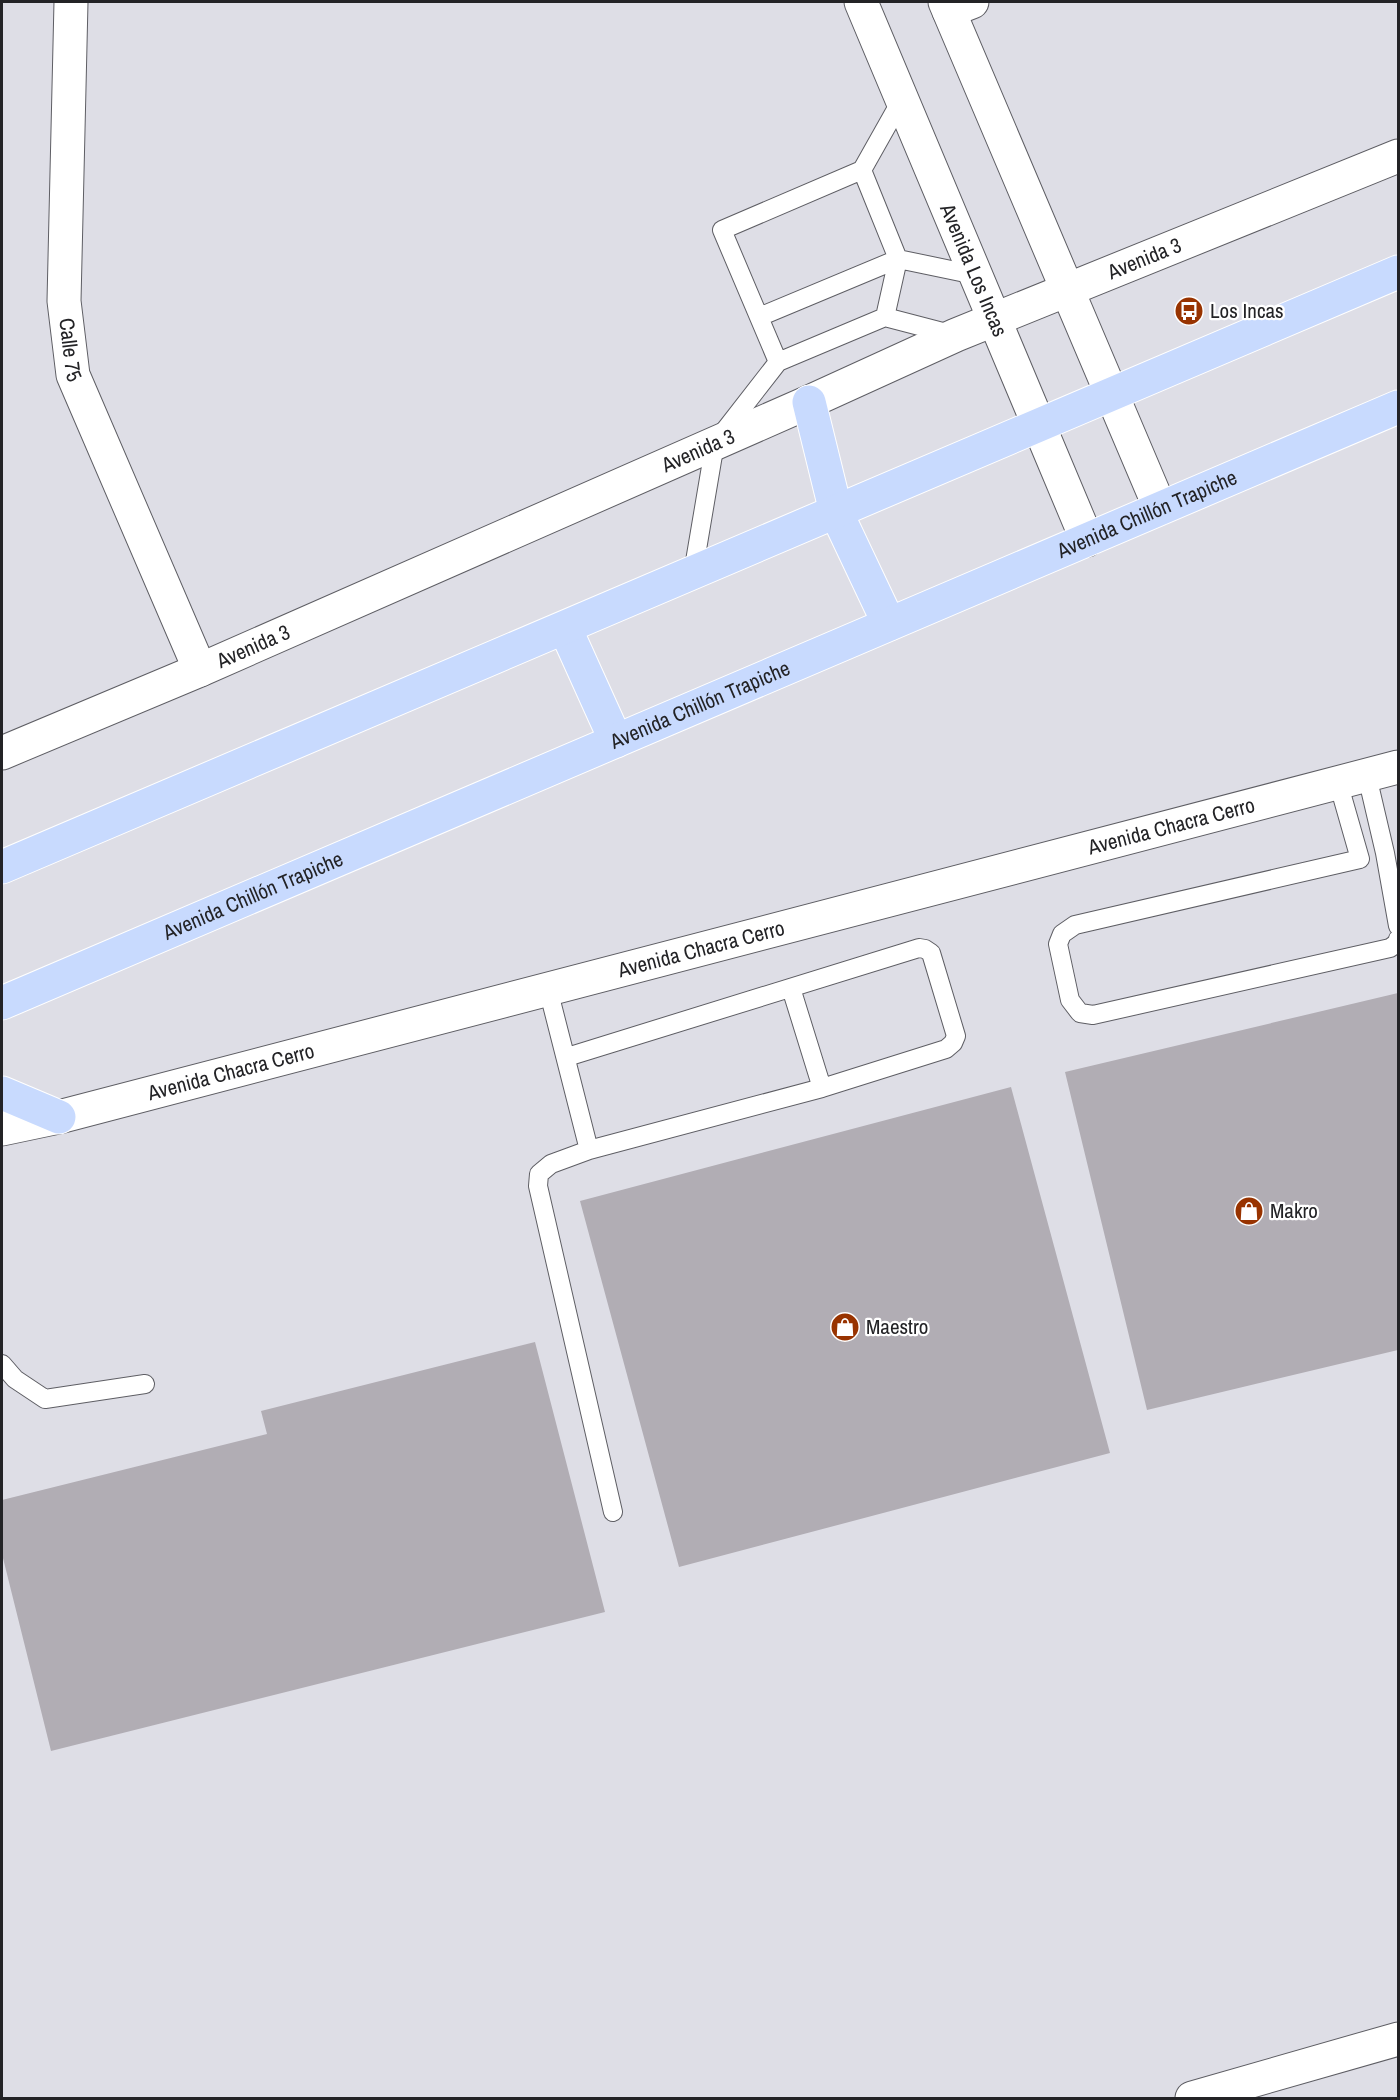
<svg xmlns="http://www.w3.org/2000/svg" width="1400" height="2100" viewBox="0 0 1400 2100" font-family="'Archivo Narrow',sans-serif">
<rect width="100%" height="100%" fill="#dedee6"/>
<!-- building -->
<path fill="#b1adb4" d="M 1398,993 L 1398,1350 L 1147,1410 L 1065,1072 Z
M 1011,1087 L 1110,1453 L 679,1567 L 580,1201 Z
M 535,1342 L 605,1612 L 51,1751 L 2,1554 L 2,1500 L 267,1434 L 261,1411 Z"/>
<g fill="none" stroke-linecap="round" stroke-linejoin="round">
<!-- lane casing -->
<g stroke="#5e5e64" stroke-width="20">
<path id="lane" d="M 862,170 L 898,259 L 885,317
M 759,317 L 898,259 L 975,275
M 778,362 L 722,230 L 862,170 L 902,99
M 693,573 L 715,443 L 778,362 L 885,317 L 954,335
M 1367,776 L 1385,853 L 1398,926
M 1338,782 L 1360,859 L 1075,925 L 1062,934 L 1058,944 L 1070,1000 L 1080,1013 L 1093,1015 L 1390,948 L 1397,943 L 1398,939
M 791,988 L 822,1088
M 548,989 L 589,1150 L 822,1088 L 946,1049 L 953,1043 L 956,1036 L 931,953 L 925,949 L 919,948 L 567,1057
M 589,1150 L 551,1164 L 539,1174 L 538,1186 L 613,1512
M 2,1364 L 15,1379 L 45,1399 L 145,1384"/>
</g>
<!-- street casing -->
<g stroke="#5e5e64" stroke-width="35">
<g id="street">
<path id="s1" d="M 71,2 L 64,301 L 73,375 L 200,670"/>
<path d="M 949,11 L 972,2"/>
<path id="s2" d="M 2,753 L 200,670 L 809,402 L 956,335 L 1398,156"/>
<path id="s3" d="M 2,1129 L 59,1117 L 1398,767"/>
<path d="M 1192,2098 L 1398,2039"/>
</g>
</g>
<!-- secondary casing -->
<g stroke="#5e5e64" stroke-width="35">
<g id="secondary">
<path id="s4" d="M 861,2 L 1087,540"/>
<path d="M 945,2 L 1160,508"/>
</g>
</g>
<!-- primary casing -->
<g stroke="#fff" stroke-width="35">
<g id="primary">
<path d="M 809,402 L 836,512 L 889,624"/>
<path d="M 565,628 L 616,741"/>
<path d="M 2,867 L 1398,272"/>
<path id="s5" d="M 2,1003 L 1398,407"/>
<path d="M 2,1093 L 59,1117"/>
</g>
</g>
<!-- lane -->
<use href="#lane" stroke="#fff" stroke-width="18"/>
<!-- street -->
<use href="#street" stroke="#fff" stroke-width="33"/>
<!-- secondary -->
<use href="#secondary" stroke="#fff" stroke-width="33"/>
<!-- primary -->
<use href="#primary" stroke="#c8dafe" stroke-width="33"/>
</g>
<!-- icons -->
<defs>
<g id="bus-disc" transform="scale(1.5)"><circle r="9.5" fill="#983300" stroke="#fff"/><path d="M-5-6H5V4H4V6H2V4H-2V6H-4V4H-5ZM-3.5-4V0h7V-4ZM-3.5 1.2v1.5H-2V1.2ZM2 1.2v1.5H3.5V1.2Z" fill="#fff"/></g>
<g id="shop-disc" transform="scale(1.5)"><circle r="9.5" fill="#983300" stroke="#fff"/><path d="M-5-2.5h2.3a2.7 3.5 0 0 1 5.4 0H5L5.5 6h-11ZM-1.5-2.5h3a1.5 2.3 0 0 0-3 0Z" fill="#fff"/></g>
</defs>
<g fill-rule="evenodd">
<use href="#bus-disc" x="1189" y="311"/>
<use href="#shop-disc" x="1249" y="1211"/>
<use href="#shop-disc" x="845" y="1327"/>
</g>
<g text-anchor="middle" stroke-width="4.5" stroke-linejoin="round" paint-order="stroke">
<!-- street labels -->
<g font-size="21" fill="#232326" stroke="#fff">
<text dy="7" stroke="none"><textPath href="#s2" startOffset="1245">Avenida 3</textPath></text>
<text dy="7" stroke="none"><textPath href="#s4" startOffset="291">Avenida Los Incas</textPath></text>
<text dy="7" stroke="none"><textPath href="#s1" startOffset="348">Calle 75</textPath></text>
<text dy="7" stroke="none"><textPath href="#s2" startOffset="759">Avenida 3</textPath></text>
<text dy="7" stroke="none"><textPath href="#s5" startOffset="1245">Avenida Chillón Trapiche</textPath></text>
<text dy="7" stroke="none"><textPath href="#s2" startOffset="273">Avenida 3</textPath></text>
<text dy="7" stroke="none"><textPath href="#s5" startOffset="759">Avenida Chillón Trapiche</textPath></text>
<text dy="7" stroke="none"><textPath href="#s3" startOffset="1208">Avenida Chacra Cerro</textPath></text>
<text dy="7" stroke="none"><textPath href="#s5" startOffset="273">Avenida Chillón Trapiche</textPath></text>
<text dy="7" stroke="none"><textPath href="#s3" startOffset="722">Avenida Chacra Cerro</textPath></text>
<text dy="7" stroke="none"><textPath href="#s3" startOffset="236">Avenida Chacra Cerro</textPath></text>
</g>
<!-- poi labels -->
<g font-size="21" fill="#232326" stroke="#fff" text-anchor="start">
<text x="1210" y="318">Los Incas</text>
<text x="1270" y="1218">Makro</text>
<text x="866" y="1334">Maestro</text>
</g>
</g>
<!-- border -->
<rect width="1400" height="2100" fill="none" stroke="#232326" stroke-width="6"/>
</svg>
